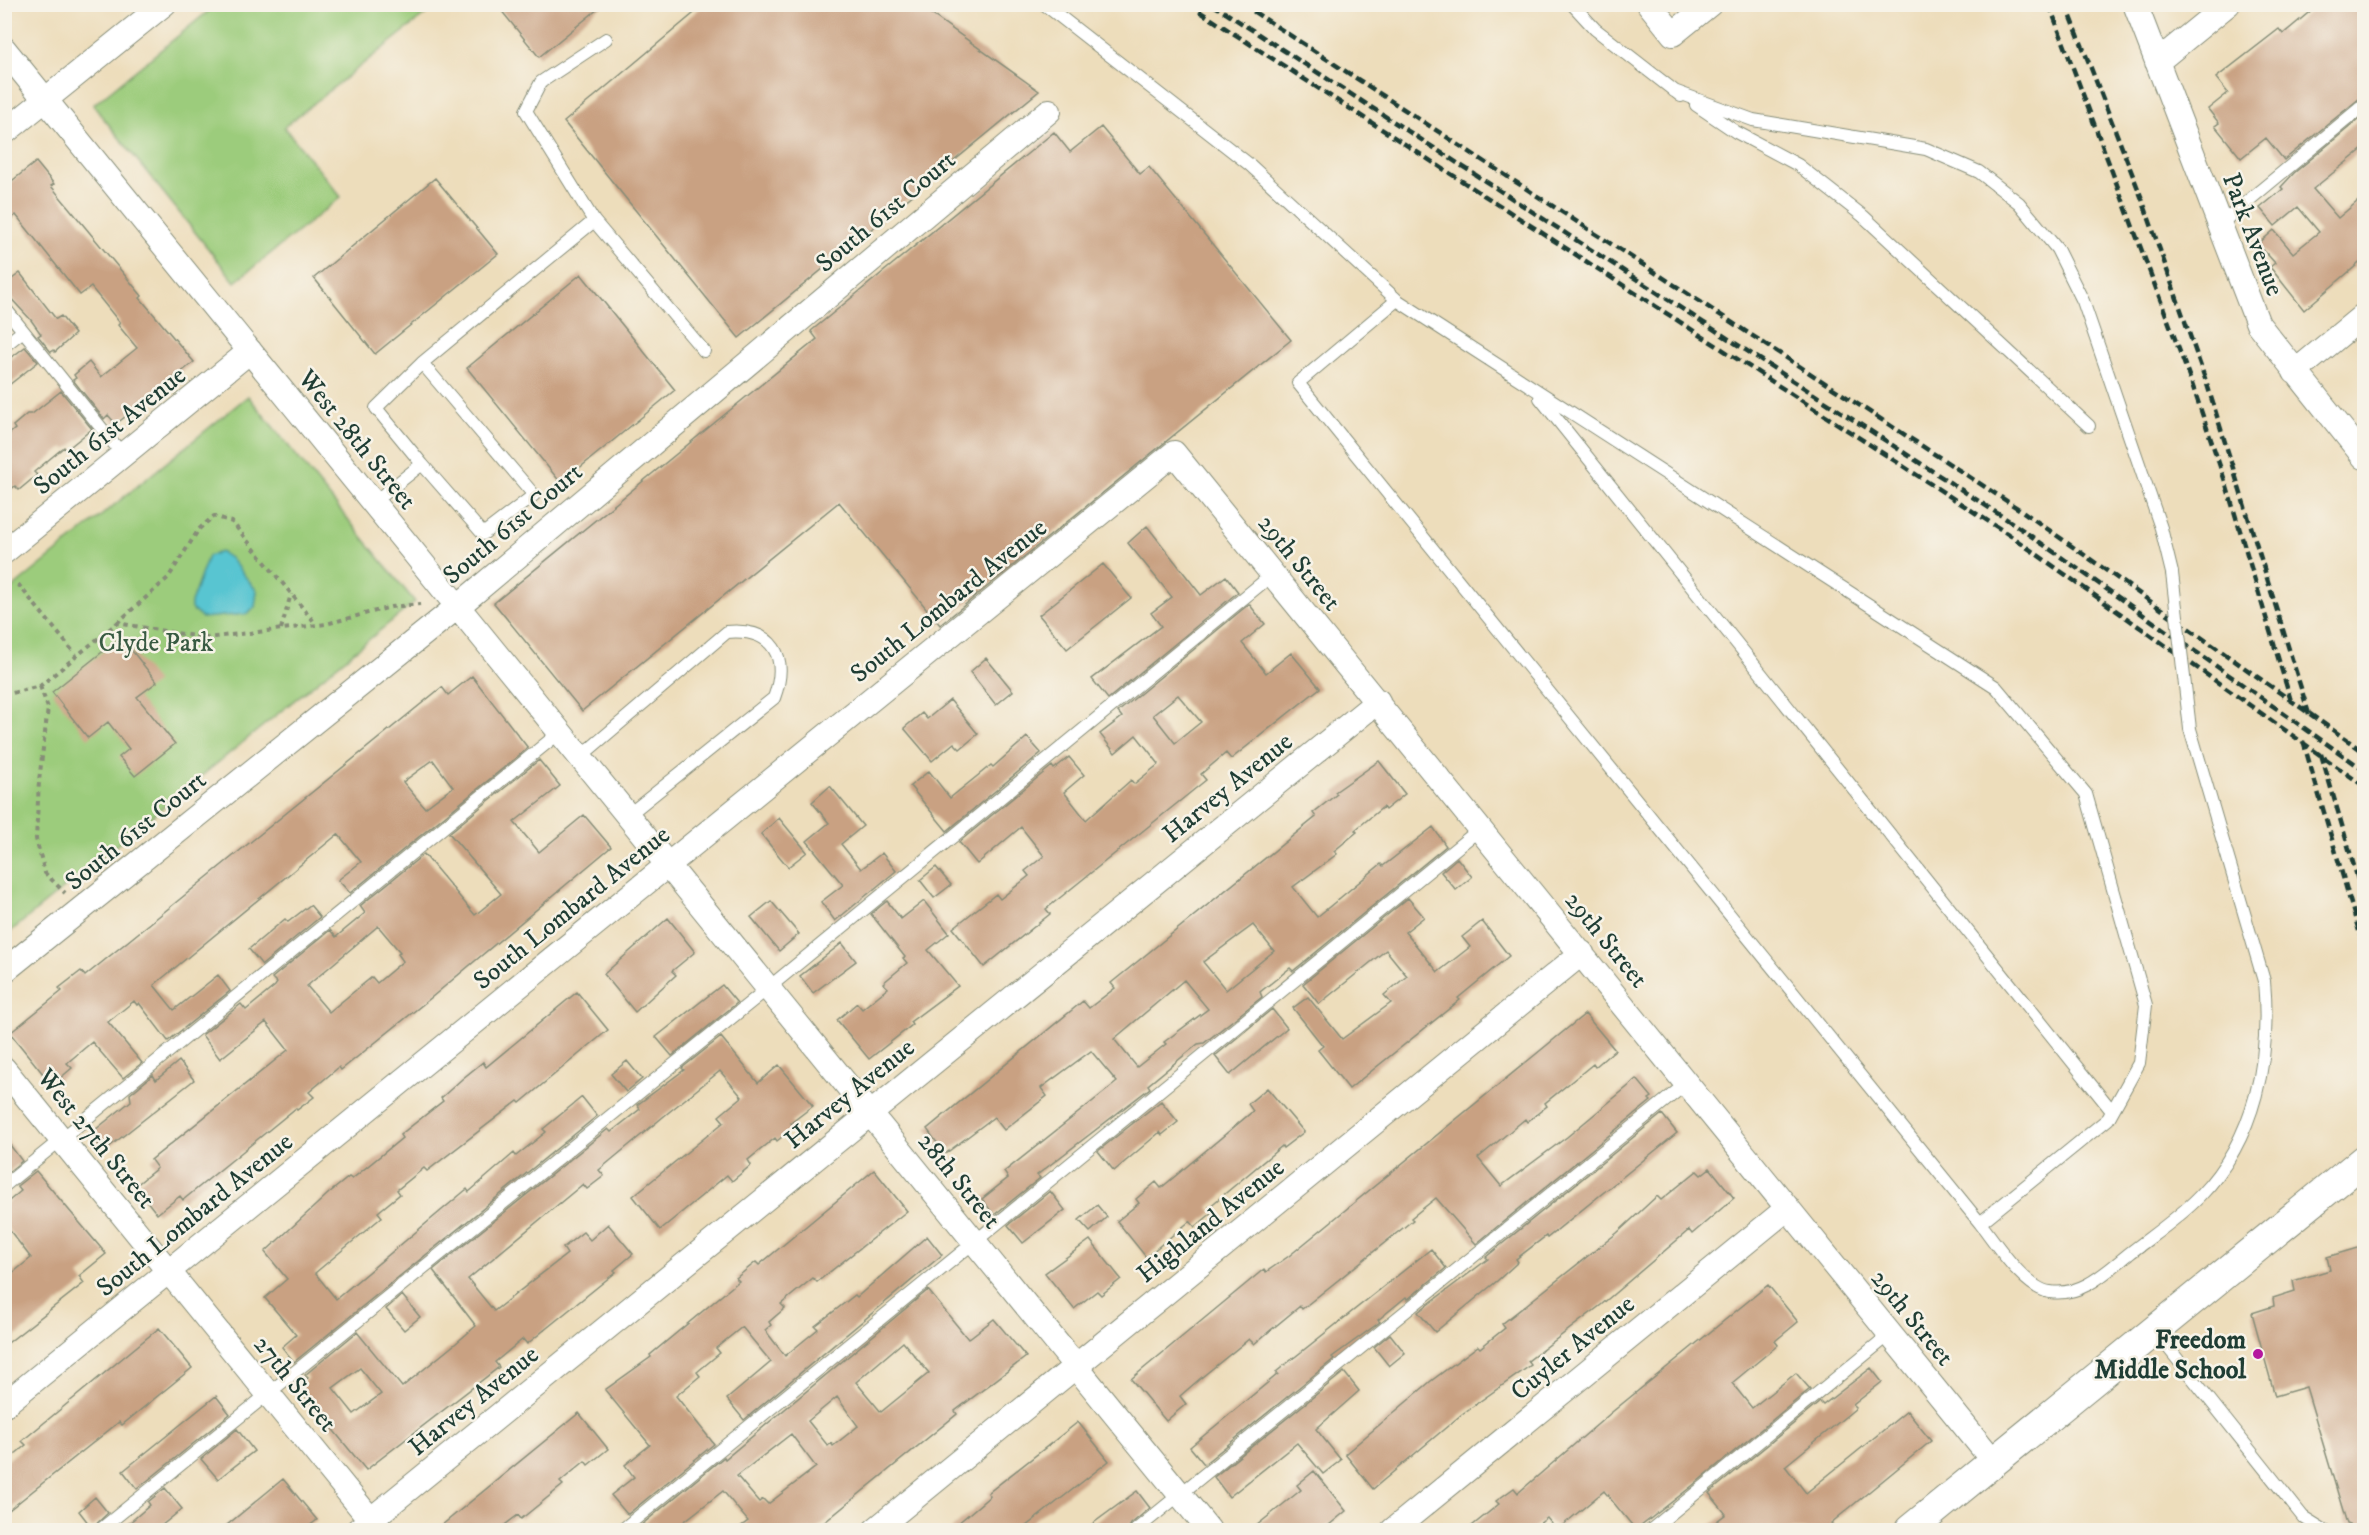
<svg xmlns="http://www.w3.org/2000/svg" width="2369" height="1535" viewBox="0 0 2369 1535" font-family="'IM FELL DW Pica',serif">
<rect width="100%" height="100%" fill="#f7f3e8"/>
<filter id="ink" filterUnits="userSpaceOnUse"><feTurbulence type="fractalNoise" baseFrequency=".0167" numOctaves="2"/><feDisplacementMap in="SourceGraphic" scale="12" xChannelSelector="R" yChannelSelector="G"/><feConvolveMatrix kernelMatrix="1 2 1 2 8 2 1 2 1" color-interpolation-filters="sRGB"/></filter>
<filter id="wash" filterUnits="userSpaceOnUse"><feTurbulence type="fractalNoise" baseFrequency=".008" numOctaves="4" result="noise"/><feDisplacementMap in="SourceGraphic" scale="24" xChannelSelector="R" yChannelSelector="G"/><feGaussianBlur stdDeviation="1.35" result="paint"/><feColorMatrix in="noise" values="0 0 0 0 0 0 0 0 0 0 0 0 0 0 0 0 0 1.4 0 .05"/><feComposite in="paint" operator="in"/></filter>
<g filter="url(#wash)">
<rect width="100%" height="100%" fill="#edddbb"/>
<!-- green -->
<path fill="#9ccc7b" stroke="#5e8458" stroke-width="1.5" d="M 216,5 L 437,5 L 284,127 L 341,197 L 235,282 L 93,105 Z
M 248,396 L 415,602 L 5,936 L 5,594 Z"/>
<!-- water -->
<path fill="#58c5d1" stroke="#3c8182" stroke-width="1.5" d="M 221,552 L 230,558 L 257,591 L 255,607 L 246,614 L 202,618 L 191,609 L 191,603 L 208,556 Z"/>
<g id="blocks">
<!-- building -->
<path fill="#c9a182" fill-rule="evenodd" d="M 496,4 L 604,4 L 539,57 Z
M 705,4 L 917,4 L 1039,91 L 739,338 L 564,122 Z
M 2319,4 L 2364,4 L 2364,97 L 2359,99 L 2284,160 L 2266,138 L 2241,158 L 2215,126 L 2219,123 L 2208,109 L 2228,93 L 2216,78 L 2279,29 L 2283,34 Z
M 2364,115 L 2364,148 L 2313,189 L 2338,218 L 2364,196 L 2364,259 L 2304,310 L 2270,267 L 2275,263 L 2258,244 L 2274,230 L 2293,253 L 2319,232 L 2298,207 L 2275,226 L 2260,208 L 2283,189 L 2281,187 L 2294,173 Z
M 1101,127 L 1140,174 L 1149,167 L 1291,340 L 940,625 L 839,502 L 582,711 L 494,603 L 817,339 L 811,331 L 1054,132 L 1070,152 Z
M 36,162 L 54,184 L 51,186 L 142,296 L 140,298 L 194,362 L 116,424 L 108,415 L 104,419 L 73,380 L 76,378 L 74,375 L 89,362 L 101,377 L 137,348 L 118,325 L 120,323 L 91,287 L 80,295 L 16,215 L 4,224 L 4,187 Z
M 435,178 L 498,254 L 375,354 L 314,278 Z
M 20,273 L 56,319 L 61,316 L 75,334 L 55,352 L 54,350 L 51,352 L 38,336 L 41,334 L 31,320 L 4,291 L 4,285 Z
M 581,274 L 675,390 L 561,483 L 467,368 Z
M 25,347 L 38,362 L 4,389 L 4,363 Z
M 61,391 L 92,429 L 66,450 L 64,447 L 34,472 L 37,475 L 19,490 L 15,486 L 4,495 L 4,438 L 15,429 L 13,426 L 27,414 L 32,414 Z
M 1147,526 L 1201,595 L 1226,576 L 1238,592 L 1108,699 L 1092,679 L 1161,626 L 1151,613 L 1172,597 L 1128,543 Z
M 1103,564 L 1131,598 L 1067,649 L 1039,615 Z
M 1249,604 L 1265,624 L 1242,643 L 1266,673 L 1291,653 L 1320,688 L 1231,759 L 1226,753 L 1201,774 L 1206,780 L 1046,909 L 1050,914 L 984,967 L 953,928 L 996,894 L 1000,899 L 1029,876 L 1025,871 L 1044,856 L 1021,827 L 977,864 L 959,842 L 1052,766 L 1054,769 L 1069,757 L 1084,775 L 1064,792 L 1086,820 L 1131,780 L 1134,784 L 1159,764 L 1136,735 L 1115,753 L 1100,734 L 1122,717 L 1118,712 ZM 1178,695 L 1201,722 L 1175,743 L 1153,715 Z
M 121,637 L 157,682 L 137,697 L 175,744 L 135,776 L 119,757 L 129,749 L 108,722 L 88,738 L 52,692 Z
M 986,658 L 1013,691 L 996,705 L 970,672 Z
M 472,676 L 528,748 L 350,893 L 338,880 L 361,862 L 338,834 L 154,985 L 174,1010 L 218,975 L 230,991 L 168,1041 L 139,1003 L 137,1005 L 134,1001 L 108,1022 L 142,1063 L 123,1078 L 92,1042 L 67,1063 L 72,1068 L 52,1085 L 10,1033 L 62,991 L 59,988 L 81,971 L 85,976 L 442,687 L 448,695 ZM 433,760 L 453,787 L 425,808 L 403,782 Z
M 950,700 L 978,734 L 960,749 L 954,743 L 932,761 L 904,728 L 922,713 L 927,719 Z
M 1027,737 L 1041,753 L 947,831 L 910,786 L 929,771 L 950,798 L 991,765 L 993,767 Z
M 539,760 L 560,786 L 514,822 L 539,852 L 584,815 L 611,847 L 432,997 L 341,1070 L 339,1067 L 309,1092 L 314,1097 L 297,1110 L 296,1108 L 183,1200 L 180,1196 L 157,1214 L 135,1186 L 157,1168 L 151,1160 L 288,1050 L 266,1022 L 220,1059 L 202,1035 L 241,1004 L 246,1010 L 275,986 L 277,983 L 272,978 L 330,930 L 336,937 L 365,913 L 360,906 L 424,854 L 475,915 L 501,894 L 449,833 ZM 378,926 L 400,952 L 398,954 L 403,961 L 377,983 L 372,977 L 329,1012 L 307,986 Z
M 1379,761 L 1405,794 L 1385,810 L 1383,807 L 1355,830 L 1357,832 L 1334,851 L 1337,854 L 1293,887 L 1317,917 L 1381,864 L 1383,866 L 1433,827 L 1446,846 L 1293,971 L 1290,968 L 1260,992 L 1262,997 L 1204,1043 L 1198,1044 L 1148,1085 L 1150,1088 L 1037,1175 L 1040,1178 L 994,1215 L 982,1199 L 1008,1178 L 1004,1172 L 1117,1082 L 1091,1051 L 1041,1088 L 1047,1096 L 1004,1130 L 994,1117 L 945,1154 L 927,1129 L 1083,1001 L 1089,1008 L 1115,988 L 1111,983 L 1316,817 L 1313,813 L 1337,794 L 1335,792 ZM 1253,925 L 1274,951 L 1226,990 L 1203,962 ZM 1184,980 L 1208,1009 L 1164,1042 L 1166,1044 L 1137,1067 L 1114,1039 Z
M 830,786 L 863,826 L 841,844 L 861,869 L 882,853 L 896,871 L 835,921 L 821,902 L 843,885 L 807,841 L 829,823 L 812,802 Z
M 779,818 L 807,852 L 788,867 L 761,834 Z
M 1457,858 L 1472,877 L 1456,890 L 1441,872 Z
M 936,867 L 951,885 L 934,898 L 920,880 Z
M 1408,898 L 1424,917 L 1405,932 L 1438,972 L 1470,947 L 1462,937 L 1482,921 L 1509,956 L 1458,998 L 1460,1000 L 1349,1089 L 1318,1050 L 1323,1046 L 1293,1008 L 1308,997 L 1342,1039 L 1391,1003 L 1384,995 L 1407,976 L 1386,950 L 1319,1004 L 1303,984 Z
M 771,901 L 799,934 L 779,951 L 751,917 Z
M 887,901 L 901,919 L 924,901 L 949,933 L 928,950 L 958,986 L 910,1022 L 912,1025 L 869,1059 L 837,1020 L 857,1003 L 862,1009 L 888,988 L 883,983 L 907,963 L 903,958 L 905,957 L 871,914 Z
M 310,905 L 320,917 L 262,965 L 249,949 L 285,919 L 288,922 Z
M 668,918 L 695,952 L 672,971 L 676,975 L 635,1012 L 604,974 Z
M 842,943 L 856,961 L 813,993 L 800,976 Z
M 722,985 L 737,1003 L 672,1056 L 656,1037 Z
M 577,992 L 608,1030 L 520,1103 L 518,1101 L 427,1171 L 424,1168 L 397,1190 L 400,1194 L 378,1212 L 382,1217 L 315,1273 L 336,1299 L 467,1189 L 469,1192 L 514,1153 L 516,1156 L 546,1132 L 543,1129 L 582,1097 L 597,1116 L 294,1362 L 282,1347 L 296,1335 L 265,1298 L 287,1279 L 265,1252 L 329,1193 L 349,1177 L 352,1179 L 402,1138 L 400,1135 L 443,1101 L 441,1098 L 462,1079 L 483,1062 L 486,1067 Z
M 1272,1009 L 1287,1028 L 1230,1075 L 1215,1056 Z
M 1585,1014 L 1615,1050 L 1595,1067 L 1593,1064 L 1545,1103 L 1547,1106 L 1527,1122 L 1525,1119 L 1478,1158 L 1501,1186 L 1567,1137 L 1637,1079 L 1652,1097 L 1649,1099 L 1651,1101 L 1476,1244 L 1436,1198 L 1411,1218 L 1413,1220 L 1302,1309 L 1300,1306 L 1254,1344 L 1249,1339 L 1202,1377 L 1180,1396 L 1186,1404 L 1166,1421 L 1131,1379 L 1264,1269 L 1266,1272 L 1289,1256 Z
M 721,1037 L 758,1083 L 779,1065 L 813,1106 L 791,1123 L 794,1127 L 777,1141 L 775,1138 L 748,1160 L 751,1165 L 732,1181 L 727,1175 L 660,1230 L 633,1196 L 724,1122 L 719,1116 L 742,1097 L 720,1071 L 669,1112 L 599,1170 L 604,1176 L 587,1189 L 583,1184 L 468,1279 L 494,1311 L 567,1254 L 563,1248 L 583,1232 L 590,1240 L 608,1224 L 633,1254 L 614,1270 L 616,1272 L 527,1344 L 523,1339 L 495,1362 L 499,1367 L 366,1470 L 298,1387 L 308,1378 L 305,1375 L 357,1332 L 402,1387 L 455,1344 L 476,1326 L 433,1270 L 608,1129 L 611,1132 L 640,1109 L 637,1105 L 684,1070 L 682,1068 ZM 360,1368 L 381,1394 L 354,1414 L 333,1388 Z
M 179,1061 L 194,1080 L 104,1151 L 90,1134 L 131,1101 L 130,1094 L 153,1075 L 156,1080 Z
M 627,1061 L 642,1079 L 626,1092 L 611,1074 Z
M 1267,1088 L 1304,1132 L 1283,1148 L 1282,1146 L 1209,1207 L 1213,1212 L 1195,1227 L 1190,1221 L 1146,1257 L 1117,1221 L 1139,1203 L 1136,1199 L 1156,1182 L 1161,1188 L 1253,1111 L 1248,1104 Z
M 1161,1101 L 1178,1122 L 1162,1135 L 1160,1132 L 1114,1171 L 1098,1151 Z
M 1662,1114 L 1677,1133 L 1547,1238 L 1546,1236 L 1516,1259 L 1518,1262 L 1497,1281 L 1435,1332 L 1418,1312 L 1488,1259 L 1486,1257 Z
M 4,1137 L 22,1161 L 7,1173 L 4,1170 Z
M 1710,1168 L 1734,1198 L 1692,1234 L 1689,1230 L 1601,1305 L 1528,1361 L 1531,1365 L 1462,1414 L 1373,1489 L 1345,1454 L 1431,1381 L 1478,1346 L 1480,1348 L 1505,1328 L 1502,1324 L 1617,1233 L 1657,1196 L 1661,1200 L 1697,1171 L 1701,1175 Z
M 874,1170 L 907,1211 L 817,1282 L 813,1278 L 781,1304 L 785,1308 L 769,1322 L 771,1325 L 765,1330 L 785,1356 L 818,1329 L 815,1326 L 855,1295 L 857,1297 L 927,1236 L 942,1255 L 744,1420 L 727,1399 L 771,1362 L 742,1327 L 716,1348 L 720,1353 L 697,1372 L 700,1376 L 676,1396 L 714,1444 L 628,1514 L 626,1513 L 611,1495 L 634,1477 L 625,1465 L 650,1445 L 605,1390 L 651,1357 L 650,1355 L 739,1281 L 736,1278 L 756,1262 L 759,1265 Z
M 36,1171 L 106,1254 L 79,1276 L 84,1283 L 4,1346 L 4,1280 L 31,1258 L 4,1223 L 4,1205 L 21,1191 L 17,1186 Z
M 1050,1191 L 1065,1210 L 1023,1243 L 1008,1225 Z
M 1097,1205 L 1107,1217 L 1090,1232 L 1079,1220 Z
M 1090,1240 L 1121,1279 L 1101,1295 L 1097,1291 L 1074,1309 L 1045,1273 Z
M 2364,1246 L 2364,1530 L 2363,1530 L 2347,1524 L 2306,1387 L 2275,1396 L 2252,1313 L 2274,1306 L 2273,1298 L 2295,1291 L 2293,1281 L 2330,1270 L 2327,1257 Z
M 1431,1249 L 1446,1268 L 1408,1299 L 1406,1297 L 1378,1320 L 1380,1322 L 1332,1357 L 1334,1359 L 1204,1464 L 1190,1447 L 1278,1374 L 1276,1372 Z
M 1768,1285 L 1798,1322 L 1775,1341 L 1778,1345 L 1732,1383 L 1752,1408 L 1796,1373 L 1810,1389 L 1692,1486 L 1636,1530 L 1604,1491 L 1557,1530 L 1547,1518 L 1531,1530 L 1467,1530 L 1499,1504 L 1496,1501 L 1514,1488 L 1518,1493 L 1612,1412 Z
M 928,1290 L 968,1339 L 994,1319 L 1026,1357 L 955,1411 L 957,1414 L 815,1530 L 736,1530 L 748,1521 L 723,1491 L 673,1530 L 641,1530 L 639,1527 L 724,1457 L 725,1459 ZM 903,1342 L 929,1373 L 881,1412 L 856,1382 ZM 837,1397 L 858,1426 L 833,1446 L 831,1443 L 828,1446 L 808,1421 ZM 791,1434 L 816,1467 L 768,1504 L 763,1499 L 759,1502 L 737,1476 Z
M 402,1295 L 420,1317 L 404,1330 L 386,1309 Z
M 159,1328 L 192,1368 L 122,1425 L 119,1422 L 4,1514 L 4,1463 L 26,1445 L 22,1441 Z
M 1390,1334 L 1405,1353 L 1389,1366 L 1374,1347 Z
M 1871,1368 L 1882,1382 L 1853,1405 L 1856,1408 L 1785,1466 L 1806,1493 L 1907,1411 L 1931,1441 L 1831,1523 L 1837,1530 L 1705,1530 L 1726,1514 L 1709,1493 L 1820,1402 L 1823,1405 Z
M 1344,1372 L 1359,1391 L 1316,1429 L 1341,1460 L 1323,1474 L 1297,1443 L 1229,1497 L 1214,1477 Z
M 216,1396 L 230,1414 L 137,1489 L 123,1471 Z
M 579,1413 L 608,1449 L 588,1465 L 585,1461 L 560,1482 L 563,1485 L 521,1519 L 518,1515 L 498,1530 L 436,1530 Z
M 1078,1422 L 1109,1461 L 1021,1530 L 950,1530 L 990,1496 L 988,1493 Z
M 237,1429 L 254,1451 L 218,1479 L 201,1459 Z
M 1314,1471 L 1346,1511 L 1323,1530 L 1251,1530 L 1301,1490 L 1297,1485 Z
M 283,1479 L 317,1520 L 304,1530 L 221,1530 Z
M 165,1488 L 182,1509 L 156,1530 L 112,1530 L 118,1526 L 121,1530 L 150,1505 L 148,1502 Z
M 1137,1491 L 1150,1508 L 1131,1524 L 1128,1530 L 1084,1530 Z
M 95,1497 L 108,1513 L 92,1528 L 79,1511 Z"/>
</g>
</g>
<g filter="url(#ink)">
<use href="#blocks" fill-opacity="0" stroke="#868d78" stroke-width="1.5"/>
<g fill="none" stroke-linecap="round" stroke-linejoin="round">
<!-- service casing -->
<g stroke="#868d78" stroke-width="14">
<path id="service" d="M 1044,4 L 1250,165 L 1397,300 L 1996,687 L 2086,794 L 2146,1005 L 2139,1063 L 2108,1119 L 1980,1223 L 1298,383 L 1397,300
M 1572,4 L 1595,29 L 1681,96
M 1674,91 L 1753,120 L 1926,149 L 1979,172 L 2019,203 L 2057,249 L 2083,301 L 2161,528 L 2172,573
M 1696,105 L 1736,132 L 1798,165 L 1863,216 L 2089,426
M 594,221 L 526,111 L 541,82 L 606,39
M 2220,224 L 2364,105
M 4,307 L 123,455
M 4,346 L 23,331
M 1540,398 L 2112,1111
M 422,464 L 376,408 L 422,363 L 594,221 L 704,351
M 373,503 L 422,464 L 483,534 L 534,495 L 422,363
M 579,758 L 727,632 C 774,628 789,657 774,698 L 627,816
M 4,1186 L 559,733
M 1980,1223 C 1995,1242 2025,1289 2050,1292 C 2082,1297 2107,1271 2130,1253 C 2153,1235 2180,1217 2200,1196 C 2256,1138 2271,1058 2264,981 L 2190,729
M 2155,1331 L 2303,1517 L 2324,1530
M 100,1530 L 767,989 L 1273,574
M 622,1530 L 1481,828
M 1136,1530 L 1687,1083
M 1651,1530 L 1890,1334"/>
</g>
<!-- minor casing -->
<g stroke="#868d78" stroke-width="26">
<path id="minor" d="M 1649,4 L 1673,34 L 1710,4
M 2135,4 L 2258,324 L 2364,457
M 4,49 L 1209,1530
M 2157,62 L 2228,4
M 4,133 L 164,4
M 2295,372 L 2364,315
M 4,552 L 250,351
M 4,971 L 457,607 L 1049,111
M 4,1069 L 379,1530
M 4,1405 L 1174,453 L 1994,1462
M 358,1530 L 1378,701
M 875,1530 L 1582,953
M 1393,1530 L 1788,1208"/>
</g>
<!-- tertiary casing -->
<g stroke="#868d78" stroke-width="32">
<path id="tertiary" d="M 1910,1530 L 2364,1160"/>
</g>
<!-- path -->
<path stroke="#868d78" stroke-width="4" stroke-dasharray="4.5 4.5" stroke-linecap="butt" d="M 18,584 L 76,655
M 117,623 L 168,578 L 199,529 L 214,516 L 232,522 L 316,624
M 281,629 L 291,594
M 40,686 L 48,708 L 39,781 L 36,839 L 45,873 L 65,893
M 4,695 L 40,686 L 117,623 L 206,638 L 326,624 L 391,607 L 420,604"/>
<!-- service -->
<use href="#service" stroke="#fff" stroke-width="12"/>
<!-- minor -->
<use href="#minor" stroke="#fff" stroke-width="24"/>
<!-- tertiary -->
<use href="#tertiary" stroke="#fff" stroke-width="30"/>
<!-- rail -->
<path stroke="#1f3d34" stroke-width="4.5" stroke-dasharray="9 4.5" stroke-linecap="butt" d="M 1188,4 L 2008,534 L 2364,786
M 1212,4 L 2014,524 L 2364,770
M 1242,4 L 2022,511 L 2364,752
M 2049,4 L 2192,384 L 2226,484 L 2291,701
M 2066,4 L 2142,199 L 2207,384 L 2309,714
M 2303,741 L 2364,948
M 2321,754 L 2364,900"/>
<!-- service-bridge casing -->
<g stroke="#868d78" stroke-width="14" stroke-linecap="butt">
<path id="service-bridge" d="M 2172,573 L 2190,729"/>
</g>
<!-- service-bridge -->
<use href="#service-bridge" stroke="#fff" stroke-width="12"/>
</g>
</g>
<!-- markers -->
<circle fill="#b5179e" stroke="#f7f3e8" stroke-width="2" cx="2258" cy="1354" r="6"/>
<g text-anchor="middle" stroke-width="5" stroke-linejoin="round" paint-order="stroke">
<!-- street labels -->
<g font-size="26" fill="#1f3d34" stroke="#f7f3e8">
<text transform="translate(885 211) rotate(-40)" y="9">South 61st Court</text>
<text transform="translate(2254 234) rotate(69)" y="9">Park Avenue</text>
<text transform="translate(109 430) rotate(-39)" y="9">South 61st Avenue</text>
<text transform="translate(358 439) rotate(51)" y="9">West 28th Street</text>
<text transform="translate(512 523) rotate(-40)" y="9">South 61st Court</text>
<text transform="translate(1300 562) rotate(51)" y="9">29th Street</text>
<text transform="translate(948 600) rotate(-39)" y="9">South Lombard Avenue</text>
<text transform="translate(1227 787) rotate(-39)" y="9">Harvey Avenue</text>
<text transform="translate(135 830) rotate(-39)" y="9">South 61st Court</text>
<text transform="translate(571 907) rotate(-39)" y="9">South Lombard Avenue</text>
<text transform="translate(1607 939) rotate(51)" y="9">29th Street</text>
<text transform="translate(849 1093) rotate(-39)" y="9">Harvey Avenue</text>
<text transform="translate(97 1138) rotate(51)" y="9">West 27th Street</text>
<text transform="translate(960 1180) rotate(51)" y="9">28th Street</text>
<text transform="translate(194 1214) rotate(-39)" y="9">South Lombard Avenue</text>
<text transform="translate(1210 1220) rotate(-39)" y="9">Highland Avenue</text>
<text transform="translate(1913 1317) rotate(51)" y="9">29th Street</text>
<text transform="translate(1572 1347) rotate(-39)" y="9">Cuyler Avenue</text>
<text transform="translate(296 1383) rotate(51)" y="9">27th Street</text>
<text transform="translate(473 1400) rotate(-39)" y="9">Harvey Avenue</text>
</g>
<!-- park labels -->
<g font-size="26" fill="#385a42" stroke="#f7f3e8">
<text x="156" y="651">Clyde Park</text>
</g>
<!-- poi labels -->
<g font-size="26" font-weight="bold" fill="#1f3d34" stroke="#f7f3e8" text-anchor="end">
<text x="2246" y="1348">Freedom<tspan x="2246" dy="30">Middle School</tspan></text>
</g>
</g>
<!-- margin -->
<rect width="2369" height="1535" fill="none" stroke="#f7f3e8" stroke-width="24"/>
</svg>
